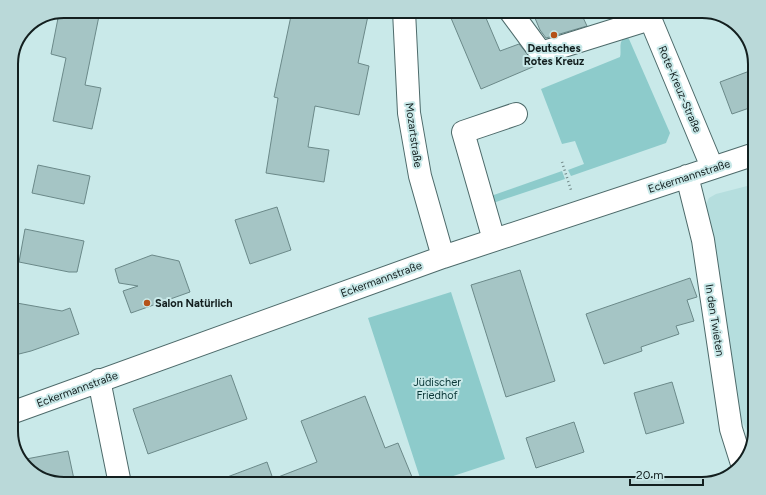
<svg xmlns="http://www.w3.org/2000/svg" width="766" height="495" viewBox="0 0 766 495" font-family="Figtree,sans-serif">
<rect width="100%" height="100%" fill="#c9e9e9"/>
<!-- built -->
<path fill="#b5dede" d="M 755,184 L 755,431 L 752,441 L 741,419 L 713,238 L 706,204 L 709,198 L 716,194 Z"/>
<!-- green -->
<path fill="#8dcbcb" d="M 627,37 L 629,39 L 670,133 L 666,143 L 571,176 L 568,170 L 584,164 L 575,141 L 562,144 L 541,89 L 620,57 C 622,50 617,40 627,37 Z
M 562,171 L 565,179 L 493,203 L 491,196 Z
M 451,292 L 505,459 L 429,484 L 422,484 L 368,318 Z"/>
<!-- building -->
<path fill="#a5c5c5" stroke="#6b8989" d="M 64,11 L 100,11 L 85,85 L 101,88 L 92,129 L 53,121 L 66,58 L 51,54 L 59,13 Z
M 292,11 L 369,11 L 358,63 L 369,66 L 359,115 L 315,106 L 308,147 L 329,150 L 324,182 L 266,173 L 278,98 L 274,97 Z
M 448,11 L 483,11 L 500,51 L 519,44 L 534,62 L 535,66 L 481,89 Z
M 532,11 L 580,11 L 587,26 L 546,38 L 540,30 Z
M 755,69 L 755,106 L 732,114 L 720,82 Z
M 38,165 L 90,176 L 84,204 L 32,193 Z
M 277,207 L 291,250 L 250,264 L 235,220 Z
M 25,229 L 84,241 L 77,272 L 69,272 L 19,262 Z
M 152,255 L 179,261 L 190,292 L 131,313 L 123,291 L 138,286 L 119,283 L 115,269 Z
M 520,270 L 555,381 L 506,397 L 471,285 Z
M 690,278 L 697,297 L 687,300 L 694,321 L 676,326 L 679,334 L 641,347 L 642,351 L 604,364 L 586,314 Z
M 11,302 L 62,311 L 70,308 L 79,334 L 31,351 L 11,356 Z
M 231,375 L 247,419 L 148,454 L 133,409 Z
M 672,382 L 684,423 L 646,434 L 634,393 Z
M 365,396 L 385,448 L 398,443 L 412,477 L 408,478 L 410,484 L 215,484 L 214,482 L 267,462 L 273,479 L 317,462 L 301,421 Z
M 574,422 L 584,452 L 536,468 L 526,438 Z
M 68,451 L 75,484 L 64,484 L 35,475 L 21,460 Z"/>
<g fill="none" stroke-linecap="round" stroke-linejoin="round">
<!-- minor casing -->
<g stroke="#4d6a6a" stroke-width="24">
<path id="minor" d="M 404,11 L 409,113 L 420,176 L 443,257
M 510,11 L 541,53 L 650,19
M 647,11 L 712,167
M 687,176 L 703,240 L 731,429 L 742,464
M 494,240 L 463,132 L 516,114
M 99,380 L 120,484
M 11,413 L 443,257 L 755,154"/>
</g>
<!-- path -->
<path stroke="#718787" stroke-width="2.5" stroke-dasharray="1 3" stroke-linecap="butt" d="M 562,162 L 571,190"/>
<!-- minor -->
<use href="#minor" stroke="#fff" stroke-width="22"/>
</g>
<!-- markers -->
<g fill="#b55219" stroke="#c9e9e9" stroke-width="1.5">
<circle cx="554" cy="35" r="4"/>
<circle cx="147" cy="303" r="4"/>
</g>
<g text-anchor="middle" stroke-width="4" stroke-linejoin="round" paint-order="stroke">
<!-- poi labels -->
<g font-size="11" font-weight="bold" fill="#131f1f" stroke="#c9e9e9">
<text x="554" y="52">Deutsches<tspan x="554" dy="13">Rotes Kreuz</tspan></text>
<text x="155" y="307" text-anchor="start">Salon Natürlich</text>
</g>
<!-- street labels -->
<g font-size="11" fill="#131f1f" stroke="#c9e9e9">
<text transform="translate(680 89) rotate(67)" y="4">Rote-Kreuz-Straße</text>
<text transform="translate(414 135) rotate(82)" y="4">Mozartstraße</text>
<text transform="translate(689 176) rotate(-18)" y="4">Eckermannstraße</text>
<text transform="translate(381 279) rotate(-20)" y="4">Eckermannstraße</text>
<text transform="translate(715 320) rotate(81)" y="4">In den Twieten</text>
<text transform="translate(77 389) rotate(-20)" y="4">Eckermannstraße</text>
</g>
<!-- park labels -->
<g font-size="11" fill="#0a3737" stroke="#c9e9e9">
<text x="437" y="386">Jüdischer<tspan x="437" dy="13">Friedhof</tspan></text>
</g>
</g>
<!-- crop -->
<path d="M0 0H766V495H0ZM64 18H702A46 46 0 0 1 748 64V431A46 46 0 0 1 702 477H64A46 46 0 0 1 18 431V64A46 46 0 0 1 64 18Z" fill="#bad9d9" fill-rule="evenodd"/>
<path fill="none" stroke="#131f1f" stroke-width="2" d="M64 18H702A46 46 0 0 1 748 64V431A46 46 0 0 1 702 477H64A46 46 0 0 1 18 431V64A46 46 0 0 1 64 18Z"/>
<!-- scale -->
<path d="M630 479v6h73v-6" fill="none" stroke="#131f1f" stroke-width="2"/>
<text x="636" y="479" font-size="12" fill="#131f1f" stroke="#c9e9e9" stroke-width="3" paint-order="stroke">20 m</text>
</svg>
